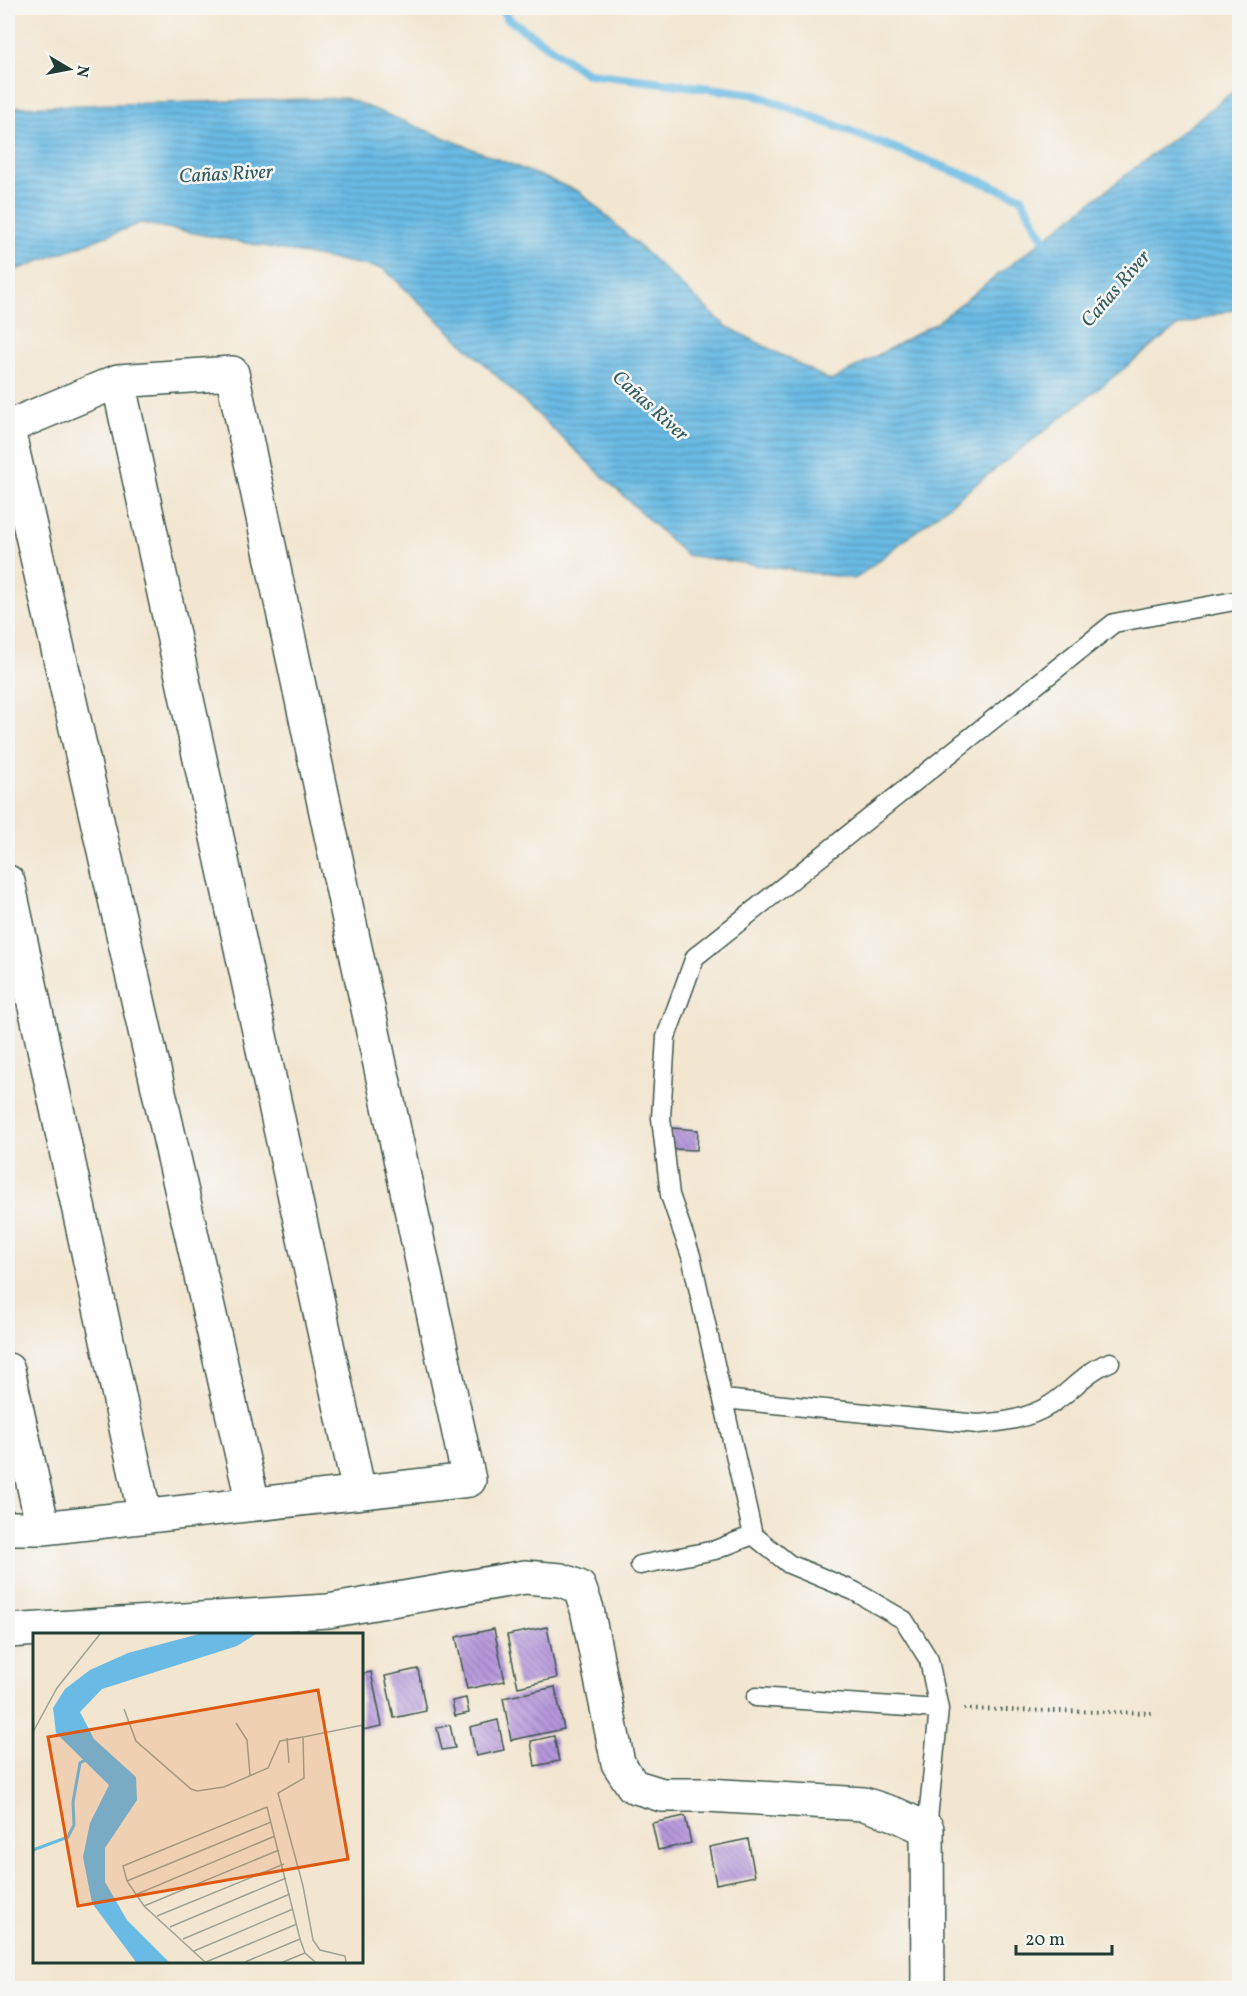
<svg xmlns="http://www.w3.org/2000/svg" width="1247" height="1996" viewBox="0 0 1247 1996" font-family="Vollkorn,serif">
<defs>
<pattern id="water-rules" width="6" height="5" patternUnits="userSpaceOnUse" patternTransform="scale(1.5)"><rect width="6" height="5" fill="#69bae4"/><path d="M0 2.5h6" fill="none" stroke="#5698ba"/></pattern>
<pattern id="building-back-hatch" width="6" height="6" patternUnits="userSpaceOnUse" patternTransform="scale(1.5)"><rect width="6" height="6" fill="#b597db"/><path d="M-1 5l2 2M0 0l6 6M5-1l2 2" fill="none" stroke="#937cb2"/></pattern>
</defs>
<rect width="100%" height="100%" fill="#f6f6f2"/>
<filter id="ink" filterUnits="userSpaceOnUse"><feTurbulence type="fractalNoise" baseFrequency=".0167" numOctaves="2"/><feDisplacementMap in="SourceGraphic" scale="12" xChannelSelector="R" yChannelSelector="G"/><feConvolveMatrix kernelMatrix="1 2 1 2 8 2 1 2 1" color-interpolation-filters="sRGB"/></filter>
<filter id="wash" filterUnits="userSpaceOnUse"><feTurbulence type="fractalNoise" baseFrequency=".008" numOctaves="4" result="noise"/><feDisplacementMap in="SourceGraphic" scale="24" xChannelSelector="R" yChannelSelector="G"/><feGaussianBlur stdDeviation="1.35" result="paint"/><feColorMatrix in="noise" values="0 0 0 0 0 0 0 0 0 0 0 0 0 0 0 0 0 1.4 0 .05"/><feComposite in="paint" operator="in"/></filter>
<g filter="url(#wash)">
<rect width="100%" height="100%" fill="#f2e6d0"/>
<!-- water -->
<path fill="url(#water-rules)" stroke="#447c8c" stroke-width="1.5" d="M 1239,87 L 1239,307 L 1177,327 L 855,579 L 686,555 L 384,269 L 141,223 L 8,273 L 8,107 L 346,98 L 580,192 L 726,326 L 831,381 L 936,323 Z"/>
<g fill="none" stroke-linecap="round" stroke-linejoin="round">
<!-- stream -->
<path stroke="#69bae4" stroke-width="9" d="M 504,8 L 506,17 L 586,73 L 753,94 L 1021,197 L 1049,249"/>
</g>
<g id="blocks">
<!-- building -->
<path fill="url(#building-back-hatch)" d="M 671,1128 L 698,1130 L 697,1150 L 670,1149 Z
M 547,1627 L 557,1678 L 518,1687 L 507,1635 Z
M 494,1629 L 505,1681 L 467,1689 L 456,1637 Z
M 418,1669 L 426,1711 L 394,1718 L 385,1676 Z
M 371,1672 L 382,1726 L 362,1730 L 362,1674 Z
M 555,1687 L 564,1729 L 511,1740 L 503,1698 Z
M 466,1698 L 469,1713 L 455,1716 L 452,1701 Z
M 498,1720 L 504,1750 L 476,1756 L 470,1727 Z
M 450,1725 L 455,1748 L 442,1750 L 437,1728 Z
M 554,1736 L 559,1761 L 535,1766 L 531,1741 Z
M 685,1816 L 691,1843 L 658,1850 L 652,1823 Z
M 748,1839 L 755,1876 L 716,1884 L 709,1847 Z"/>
</g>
</g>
<g filter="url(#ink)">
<use href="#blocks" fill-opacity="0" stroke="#3f564b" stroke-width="1.5"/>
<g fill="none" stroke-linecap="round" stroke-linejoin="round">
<!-- lane casing -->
<g stroke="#3f564b" stroke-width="21">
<path id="lane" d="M 723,1399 L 978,1424 C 1004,1422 1027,1419 1050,1405 C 1071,1392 1086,1371 1110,1362
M 640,1565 L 715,1550 L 753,1535
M 756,1697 L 939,1709
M 927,1829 L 939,1709 L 929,1660 L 904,1620 L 854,1591 L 789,1564 L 753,1535 L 691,1256 L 670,1195 L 661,1118 L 666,1037 L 695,957 L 1114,623 L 1240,600"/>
</g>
<!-- street casing -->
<g stroke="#3f564b" stroke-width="36">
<path id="street" d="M 118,381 L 359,1492
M 8,427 L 118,381 L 232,373 L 469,1480 L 43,1528 L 8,1528
M 8,430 L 253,1504
M 8,882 L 145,1516
M 8,1370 L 43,1528
M 8,1631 L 328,1611 L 525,1577 L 561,1580 L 579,1587 L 587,1609 L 618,1763 L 633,1786 L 662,1795 L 707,1795 L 864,1804 L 897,1815 L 927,1829 L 928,1988"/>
</g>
<!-- path -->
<path stroke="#3f564b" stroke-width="4" stroke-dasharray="1.5 4.5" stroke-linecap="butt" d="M 964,1709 L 1152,1713"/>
<!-- lane -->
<use href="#lane" stroke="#fff" stroke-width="18"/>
<!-- street -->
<use href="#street" stroke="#fff" stroke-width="33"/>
</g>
</g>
<g text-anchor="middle" stroke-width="5" stroke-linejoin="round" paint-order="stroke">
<!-- water labels -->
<g font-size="20" font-style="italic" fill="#325c60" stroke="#f6f6f2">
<text transform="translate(226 173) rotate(-3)" y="7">Cañas River</text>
<text transform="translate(1115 288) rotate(-49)" y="7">Cañas River</text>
<text transform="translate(651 405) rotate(42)" y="7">Cañas River</text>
</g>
</g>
<!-- overview -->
<g transform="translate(33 1633)">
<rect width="330" height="330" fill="#f2e6d0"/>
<path d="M 166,1 L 223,1 L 204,13 L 69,56 L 47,79 L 61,106 L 103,144 L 104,167 L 72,215 L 72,249 L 94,287 L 136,329 L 103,329 L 59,270 L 50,224 L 57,190 L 76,152 L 23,100 L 20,75 L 32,56 L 57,37 L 95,20 Z" fill="#69bae4"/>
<path fill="none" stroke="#69bae4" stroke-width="3" d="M 0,217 L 35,204 L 41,192 L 40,169 L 47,130 L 52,127"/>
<path fill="none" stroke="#9ea292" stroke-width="1.5" d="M 91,76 L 103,108 L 158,156 L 164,158 L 191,154 L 235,135 L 247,108 L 270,104M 203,90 L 214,107 L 217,142M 0,99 L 24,55 L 67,1M 254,105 L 256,130M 94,248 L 238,189M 102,262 L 242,203M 111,273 L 246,217M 124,283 L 251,231M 137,294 L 253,245M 150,306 L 257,261M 161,318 L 260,276M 172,329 L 111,273 L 94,248 L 90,233 L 234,174 L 267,306 L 272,320 L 282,329M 173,329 L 264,291M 212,329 L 267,306M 250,329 L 272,320M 313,329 L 312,323 L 287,317 L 280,307 L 270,253 L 245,160 L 271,145 L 270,104 L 330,92"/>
<path fill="#de580e" fill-opacity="0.15" stroke="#de580e" stroke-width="3" d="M 285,57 L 315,226 L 45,273 L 15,104 Z"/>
<rect width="330" height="330" fill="none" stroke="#1f3d34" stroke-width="3"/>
</g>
<!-- margin -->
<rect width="1247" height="1996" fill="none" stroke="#f6f6f2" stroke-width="30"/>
<!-- north arrow -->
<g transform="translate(69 69) rotate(100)" stroke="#f6f6f2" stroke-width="4.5" paint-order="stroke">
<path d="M0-4.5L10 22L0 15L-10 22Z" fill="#1f3d34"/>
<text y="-9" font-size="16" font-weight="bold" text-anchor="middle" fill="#1f3d34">N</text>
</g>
<!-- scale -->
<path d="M1016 1945v9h96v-9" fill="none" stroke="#1f3d34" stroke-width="3"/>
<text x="1025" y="1945" font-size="18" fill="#1f3d34" stroke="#f6f6f2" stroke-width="4.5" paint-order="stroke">20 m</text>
</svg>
